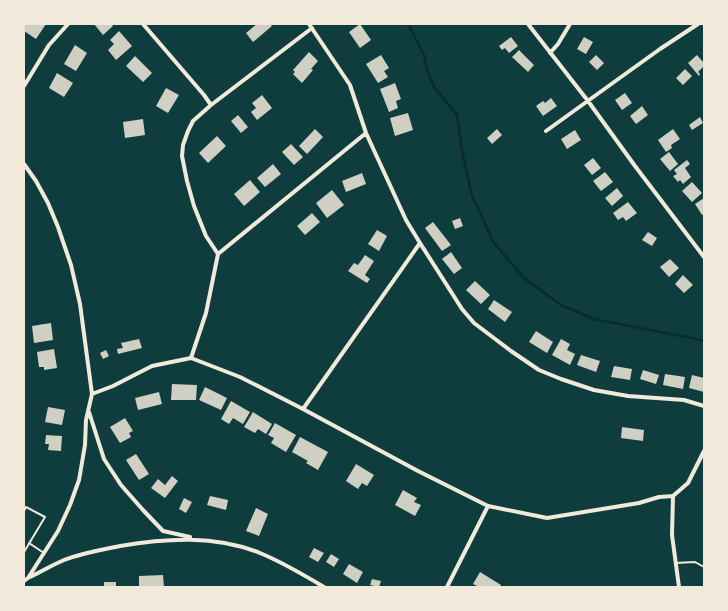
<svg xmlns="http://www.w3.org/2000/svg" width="728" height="611" viewBox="0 0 728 611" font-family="Rubik,sans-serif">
<rect width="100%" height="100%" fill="#0f3d3e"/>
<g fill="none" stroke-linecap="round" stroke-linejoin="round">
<!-- stream -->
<path stroke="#0a2a2b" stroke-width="2.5" d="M 408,24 L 424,55 L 427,70 L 434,87 L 457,115 L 462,151 L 472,196 L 494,243 L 524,278 L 561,305 L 594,319 L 691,338 L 704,341"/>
</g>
<!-- building -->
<path fill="#cfcfc3" d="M 24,24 L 46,24 L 36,39 L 24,31 Z
M 94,24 L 111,24 L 113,26 L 103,35 Z
M 257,24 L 270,24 L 272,26 L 253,42 L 246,33 Z
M 360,24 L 371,40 L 360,48 L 349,32 Z
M 119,31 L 132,46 L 116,60 L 108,50 L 114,44 L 110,40 Z
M 511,37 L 518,46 L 509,53 L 505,48 L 502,50 L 499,46 Z
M 584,37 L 593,42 L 586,54 L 577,49 Z
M 75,45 L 87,53 L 76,71 L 64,64 Z
M 519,50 L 534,65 L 528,72 L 512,57 Z
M 309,52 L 318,61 L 311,69 L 313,70 L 302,83 L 293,74 L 295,72 L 293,70 Z
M 381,55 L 389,68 L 384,71 L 388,77 L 378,83 L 366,64 Z
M 596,55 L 604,63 L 597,70 L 589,62 Z
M 697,55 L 704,63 L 704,66 L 698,72 L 700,74 L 699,76 L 688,63 Z
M 135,56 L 152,73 L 143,82 L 126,66 Z
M 685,69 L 692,76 L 683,85 L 676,78 Z
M 57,73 L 73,83 L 64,97 L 49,88 Z
M 395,83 L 401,99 L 396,101 L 398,108 L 389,112 L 380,89 Z
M 166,88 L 179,95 L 168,113 L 156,106 Z
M 625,93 L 632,103 L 622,110 L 615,100 Z
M 262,95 L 272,108 L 257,120 L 251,112 L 256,108 L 252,103 Z
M 551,98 L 557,106 L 543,116 L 536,106 L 543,101 L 545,103 Z
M 642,106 L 648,115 L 636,124 L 630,116 Z
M 408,113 L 413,130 L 395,136 L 390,118 Z
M 238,115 L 248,127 L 241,133 L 231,121 Z
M 700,117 L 703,123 L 692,130 L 689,125 Z
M 143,119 L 145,135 L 125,138 L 123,122 Z
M 315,129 L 323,137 L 307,154 L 299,146 Z
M 497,129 L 502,135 L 492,144 L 487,138 Z
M 673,129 L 680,139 L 671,145 L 672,148 L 666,152 L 658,140 Z
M 575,130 L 581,140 L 567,149 L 561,139 Z
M 217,136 L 226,146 L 208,163 L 199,153 Z
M 291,144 L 303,157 L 294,165 L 282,152 Z
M 669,152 L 678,164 L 670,171 L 660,159 Z
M 593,158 L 601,168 L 592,175 L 584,165 Z
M 687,160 L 690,164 L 685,168 L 691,177 L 683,184 L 680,180 L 678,182 L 673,176 L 677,174 L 674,170 Z
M 273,164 L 281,174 L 265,187 L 257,178 Z
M 605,172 L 613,182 L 601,191 L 593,181 Z
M 362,173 L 366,184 L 346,192 L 342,181 Z
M 250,180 L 260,192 L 244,206 L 234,194 Z
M 692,182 L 702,193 L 692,202 L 682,191 Z
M 617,188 L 623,196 L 612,206 L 605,198 Z
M 332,190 L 344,205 L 327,218 L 316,203 Z
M 704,198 L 704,214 L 702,215 L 695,204 Z
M 628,202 L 637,213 L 626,221 L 623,217 L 618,220 L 613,213 Z
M 312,213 L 320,222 L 305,235 L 297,226 Z
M 460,218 L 463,226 L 455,229 L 452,221 Z
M 433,222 L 451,245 L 442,251 L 425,228 Z
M 377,230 L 387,236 L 379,251 L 368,244 Z
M 648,232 L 657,238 L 652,246 L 642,240 Z
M 451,252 L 462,268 L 454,274 L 442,259 Z
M 365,255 L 374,261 L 365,275 L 370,279 L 367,283 L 348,271 L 354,263 L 358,265 Z
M 670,259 L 679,268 L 669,277 L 660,267 Z
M 683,275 L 693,285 L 684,293 L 675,284 Z
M 475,281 L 490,295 L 481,304 L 466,290 Z
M 494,300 L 512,312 L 505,322 L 488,309 Z
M 51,323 L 53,340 L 34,343 L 32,326 Z
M 536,331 L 553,342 L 547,353 L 529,342 Z
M 139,339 L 142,348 L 118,354 L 117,349 L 123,348 L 121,343 Z
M 561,339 L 570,344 L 567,350 L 575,354 L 570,365 L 552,355 Z
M 54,349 L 57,368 L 44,370 L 44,367 L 39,367 L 37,352 Z
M 106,350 L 109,356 L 103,359 L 100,353 Z
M 581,355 L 600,361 L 596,372 L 577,365 Z
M 614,366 L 632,369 L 630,380 L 611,377 Z
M 643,370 L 659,375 L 656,384 L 640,379 Z
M 665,374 L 685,377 L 683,389 L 663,385 Z
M 692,375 L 704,378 L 704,392 L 689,388 Z
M 172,384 L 197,385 L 196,400 L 171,400 Z
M 205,387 L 227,398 L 221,410 L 199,400 Z
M 159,392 L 162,404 L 138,410 L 135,398 Z
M 231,401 L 250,412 L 243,424 L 233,418 L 229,424 L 221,419 Z
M 48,407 L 65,410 L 62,425 L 45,422 Z
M 253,412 L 272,424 L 266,434 L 258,429 L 255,433 L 244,427 Z
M 125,418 L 133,431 L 129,433 L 131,437 L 120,443 L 110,427 Z
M 275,423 L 296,435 L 286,452 L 271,443 L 274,438 L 268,435 Z
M 622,427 L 644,430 L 643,441 L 621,438 Z
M 46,435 L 62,436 L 61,451 L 48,450 L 49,444 L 45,444 Z
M 300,437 L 328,452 L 318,470 L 306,463 L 308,461 L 292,452 Z
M 136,454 L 149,474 L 139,480 L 126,460 Z
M 356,464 L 374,475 L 367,486 L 362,483 L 358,489 L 346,481 Z
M 172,476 L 178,481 L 165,498 L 151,488 L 158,479 L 165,485 Z
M 403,490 L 417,498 L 414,502 L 421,505 L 415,516 L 395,505 Z
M 210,496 L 228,500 L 226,510 L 207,505 Z
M 184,498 L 192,502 L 186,513 L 179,509 Z
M 256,508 L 268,514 L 259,536 L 246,531 Z
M 314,548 L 324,553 L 318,562 L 309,557 Z
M 331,554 L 339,559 L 334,567 L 326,562 Z
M 349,564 L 363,572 L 357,583 L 343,574 Z
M 480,572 L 501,585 L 500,587 L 479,587 L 473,584 Z
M 163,575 L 164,587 L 139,587 L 139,576 Z
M 372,579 L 381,581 L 379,587 L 370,585 Z
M 104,582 L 116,582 L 116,587 L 104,587 Z"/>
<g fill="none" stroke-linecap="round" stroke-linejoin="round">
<!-- service -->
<path stroke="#f1e9da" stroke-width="2" d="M 24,511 L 26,507 L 45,517 L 24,552
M 29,543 L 44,553
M 675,563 L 695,562 L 704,567"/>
<!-- minor -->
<path stroke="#f1e9da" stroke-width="4" d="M 143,24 L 204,95 L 211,105
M 309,24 L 350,85 L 366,133 L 406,220 L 420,243 L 462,309 L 474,323 L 511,351 L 539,370 L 561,379 L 594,390 L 628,396 L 684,400 L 704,406
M 528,24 L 588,101 L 635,166 L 704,257
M 550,53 L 558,44 L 570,24
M 24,86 L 49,45 L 68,24
M 546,131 L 660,49 L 698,24
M 24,164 L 36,181 L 48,203 L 58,227 L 71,265 L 80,304 L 92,394 L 86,420 L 85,445 L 79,480 L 70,505 L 58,531 L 28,578 L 24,581
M 218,254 L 206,236 L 194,206 L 187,181 L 182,156 L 183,145 L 188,131 L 193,121 L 211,105 L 312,28
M 218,254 L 366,133
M 191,358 L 206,313 L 218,254
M 92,394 L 113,386 L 152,366 L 191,358 L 240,377 L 303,409 L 418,471 L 488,506 L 547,518 L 639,503 L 659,497 L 673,496
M 303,409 L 420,243
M 89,412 L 104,459 L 121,485 L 143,510 L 163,531 L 190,537
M 30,577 C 41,572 52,565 64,560 C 82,553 101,550 120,546 C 167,538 215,535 260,553 C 282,562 304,575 324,587
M 447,587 L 488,506
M 679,587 L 672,535 L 673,496 L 688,483 L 704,451"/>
</g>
<!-- border -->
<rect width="728" height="611" fill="none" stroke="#f1e9da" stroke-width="50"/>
</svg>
